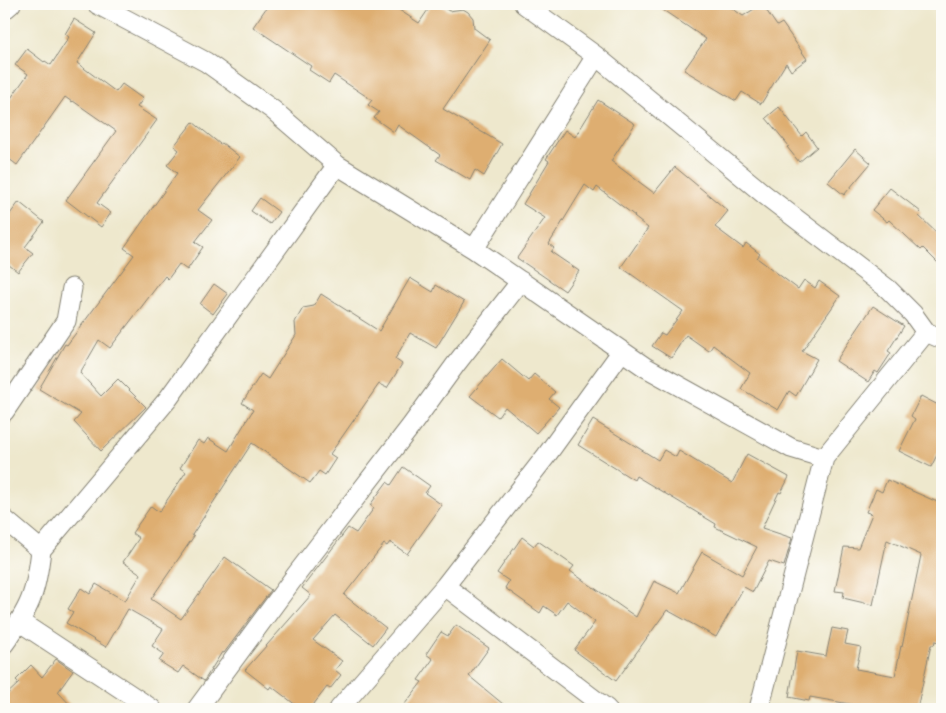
<svg xmlns="http://www.w3.org/2000/svg" width="946" height="713" viewBox="0 0 946 713" font-family="'Balsamiq Sans',sans-serif">
<rect width="100%" height="100%" fill="#fdfcf7"/>
<filter id="ink" filterUnits="userSpaceOnUse"><feTurbulence type="fractalNoise" baseFrequency=".02" numOctaves="2"/><feDisplacementMap in="SourceGraphic" scale="10" xChannelSelector="R" yChannelSelector="G"/><feConvolveMatrix kernelMatrix="1 2 1 2 8 2 1 2 1" color-interpolation-filters="sRGB"/></filter>
<filter id="wash" filterUnits="userSpaceOnUse"><feTurbulence type="fractalNoise" baseFrequency=".0096" numOctaves="4" result="noise"/><feDisplacementMap in="SourceGraphic" scale="20" xChannelSelector="R" yChannelSelector="G"/><feGaussianBlur stdDeviation="1.12" result="paint"/><feColorMatrix in="noise" values="0 0 0 0 0 0 0 0 0 0 0 0 0 0 0 0 0 1.4 0 .05"/><feComposite in="paint" operator="in"/></filter>
<g filter="url(#wash)">
<rect width="100%" height="100%" fill="#eee8cd"/>
<g id="blocks">
<!-- building -->
<path fill="#deae71" d="M 269,4 L 390,4 L 419,23 L 432,4 L 438,4 L 449,11 L 463,9 L 468,12 L 473,18 L 474,28 L 490,40 L 443,109 L 502,144 L 484,176 L 475,170 L 470,180 L 436,160 L 440,155 L 398,125 L 394,132 L 374,118 L 379,112 L 368,105 L 372,100 L 334,75 L 329,83 L 309,70 L 311,66 L 253,27 Z
M 654,4 L 726,4 L 743,16 L 762,4 L 777,26 L 782,23 L 807,59 L 791,71 L 786,63 L 761,104 L 742,92 L 736,101 L 684,70 L 706,39 Z
M 74,19 L 96,33 L 77,63 L 116,92 L 122,84 L 143,99 L 137,107 L 157,120 L 97,203 L 111,213 L 101,227 L 66,200 L 116,131 L 73,101 L 72,102 L 65,97 L 17,165 L 4,155 L 4,108 L 28,74 L 15,65 L 27,49 L 44,62 L 45,61 L 51,65 L 69,37 L 65,34 Z
M 598,100 L 635,124 L 611,161 L 654,193 L 675,167 L 728,211 L 715,227 L 743,248 L 746,243 L 760,254 L 757,258 L 798,289 L 804,280 L 815,288 L 819,281 L 840,296 L 802,351 L 817,359 L 796,396 L 789,391 L 778,410 L 741,389 L 750,373 L 713,345 L 709,351 L 686,335 L 671,358 L 652,346 L 661,333 L 665,335 L 683,311 L 621,267 L 648,228 L 634,217 L 635,216 L 597,187 L 594,192 L 585,185 L 549,244 L 554,248 L 551,252 L 579,271 L 565,291 L 517,258 L 545,218 L 523,204 L 549,161 L 546,159 L 565,130 L 575,137 Z
M 779,107 L 802,136 L 806,132 L 817,147 L 799,162 L 787,147 L 789,146 L 766,118 Z
M 193,122 L 220,144 L 222,143 L 240,157 L 198,210 L 212,220 L 195,242 L 203,247 L 187,270 L 179,264 L 168,279 L 165,276 L 110,348 L 99,340 L 80,373 L 101,396 L 118,379 L 146,407 L 101,451 L 74,422 L 81,414 L 39,389 L 65,344 L 67,345 L 134,255 L 124,248 L 177,173 L 167,165 L 179,150 L 174,146 Z
M 855,149 L 871,163 L 844,195 L 828,182 Z
M 890,188 L 921,212 L 918,215 L 942,238 L 942,267 L 923,248 L 921,250 L 889,220 L 887,222 L 872,210 Z
M 260,198 L 279,212 L 270,224 L 251,211 Z
M 19,202 L 44,222 L 25,247 L 33,253 L 18,272 L 4,261 L 4,222 Z
M 410,278 L 433,292 L 436,285 L 464,302 L 436,348 L 410,333 L 395,359 L 402,364 L 387,388 L 379,384 L 330,454 L 336,458 L 325,475 L 319,471 L 310,483 L 252,443 L 192,535 L 194,536 L 151,599 L 181,619 L 225,557 L 271,590 L 224,653 L 222,652 L 204,681 L 183,666 L 178,673 L 159,661 L 164,654 L 152,646 L 163,629 L 128,609 L 106,647 L 66,623 L 73,612 L 68,609 L 81,588 L 90,594 L 96,584 L 125,601 L 141,574 L 123,562 L 139,538 L 132,533 L 151,506 L 159,512 L 186,472 L 180,468 L 198,440 L 204,444 L 208,438 L 228,451 L 253,410 L 242,403 L 261,374 L 268,379 L 296,335 L 295,322 L 303,308 L 314,306 L 321,294 L 379,331 Z
M 214,284 L 228,294 L 213,314 L 200,304 Z
M 873,306 L 904,326 L 888,351 L 891,353 L 878,373 L 875,371 L 868,382 L 836,361 Z
M 502,359 L 528,381 L 534,374 L 555,392 L 549,399 L 559,407 L 536,433 L 505,407 L 498,417 L 470,396 Z
M 921,396 L 942,407 L 942,445 L 931,467 L 899,451 L 915,419 L 911,416 Z
M 593,420 L 658,460 L 664,450 L 676,457 L 679,451 L 732,483 L 747,454 L 789,477 L 781,493 L 779,492 L 762,528 L 792,538 L 784,566 L 769,561 L 753,592 L 744,587 L 716,637 L 667,610 L 616,681 L 574,650 L 595,622 L 567,601 L 557,615 L 544,606 L 540,613 L 505,588 L 509,581 L 497,573 L 522,537 L 534,546 L 538,541 L 574,566 L 570,571 L 636,617 L 654,581 L 679,593 L 702,552 L 742,575 L 757,547 L 715,527 L 716,524 L 636,476 L 634,480 L 578,445 Z
M 403,467 L 430,486 L 425,493 L 442,505 L 407,554 L 390,542 L 387,546 L 384,544 L 344,595 L 386,628 L 373,645 L 335,615 L 313,640 L 342,661 L 335,670 L 341,675 L 330,689 L 327,687 L 310,709 L 301,709 L 271,686 L 269,689 L 245,670 L 311,595 L 302,588 L 348,528 L 356,533 L 374,508 L 370,505 L 387,482 L 391,485 Z
M 887,480 L 942,504 L 942,643 L 935,641 L 934,645 L 931,645 L 917,709 L 878,709 L 810,697 L 809,701 L 789,697 L 797,651 L 826,656 L 832,628 L 848,631 L 845,644 L 861,647 L 856,669 L 895,676 L 901,646 L 902,647 L 921,555 L 887,540 L 873,605 L 843,598 L 844,592 L 835,591 L 844,547 L 858,548 L 872,514 L 866,512 L 876,489 L 882,492 Z
M 456,625 L 489,648 L 469,676 L 509,709 L 401,709 L 422,682 L 418,680 L 433,659 L 426,654 L 441,632 L 448,636 Z
M 56,659 L 73,671 L 58,692 L 74,709 L 4,709 L 4,697 L 19,683 L 16,680 L 31,665 L 42,677 Z"/>
</g>
</g>
<g filter="url(#ink)">
<use href="#blocks" fill-opacity="0" stroke="#858274" stroke-width="1"/>
<g fill="none" stroke-linecap="round" stroke-linejoin="round">
<!-- minor casing -->
<g stroke="#858274" stroke-width="21">
<path id="minor" d="M 97,4 L 206,62 L 273,110 L 337,165 L 474,249 L 645,367 L 791,448 L 824,458 L 926,332
M 524,4 L 596,56 L 765,195 L 888,289 L 913,314 L 926,332 L 942,339
M 4,10 L 11,4
M 474,249 L 596,56
M 4,412 L 66,321 L 72,288
M 4,519 L 41,550
M 445,586 L 607,709
M 20,622 L 152,709
M 4,644 C 30,608 36,594 41,550 L 168,399 L 337,165
M 197,709 L 296,575 L 411,426 L 456,364 L 521,281
M 339,709 L 445,586 L 546,456 L 622,351
M 759,709 L 824,458"/>
</g>
<!-- minor -->
<use href="#minor" stroke="#fff" stroke-width="19"/>
</g>
</g>
<!-- margin -->
<rect width="946" height="713" fill="none" stroke="#fdfcf7" stroke-width="20"/>
</svg>
